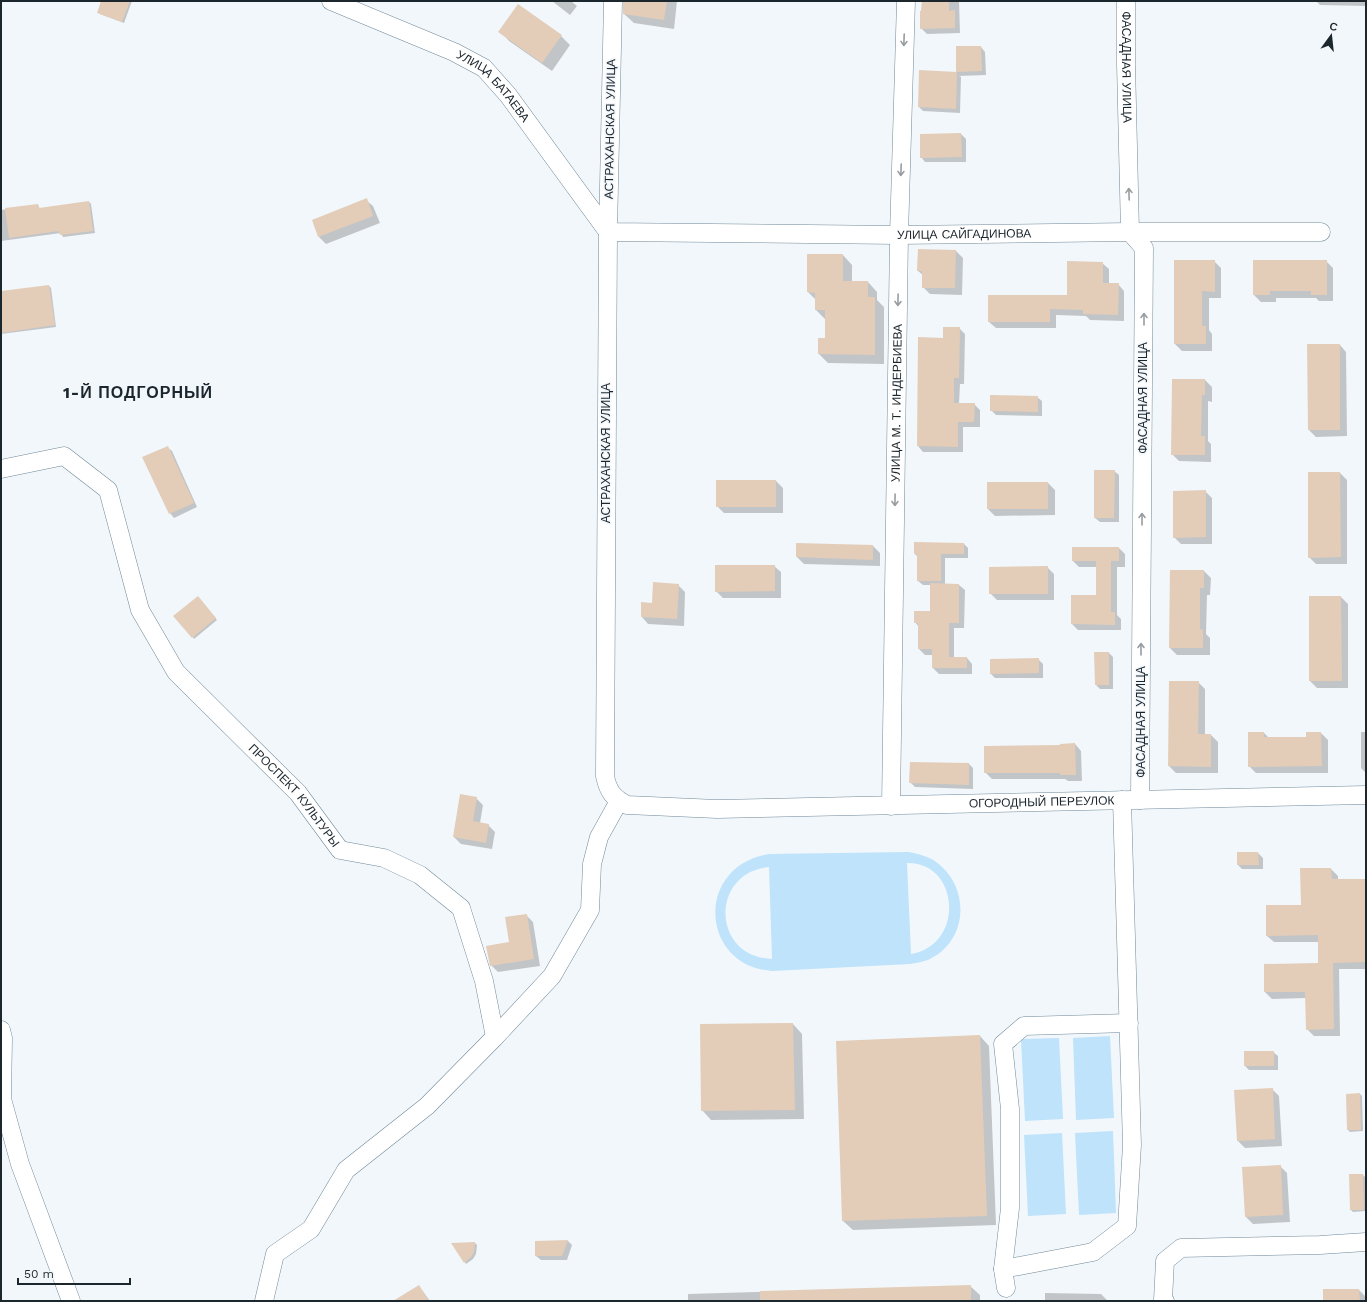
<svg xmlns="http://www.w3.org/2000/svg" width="1367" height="1302" viewBox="0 0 1367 1302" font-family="'Work Sans',sans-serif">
<rect width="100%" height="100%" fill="#f2f7fb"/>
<!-- green -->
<path fill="#bee3fb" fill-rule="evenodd" d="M 908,852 C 920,854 932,857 941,866 C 971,893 966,943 928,960 C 922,962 915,963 910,964 L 772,971 C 700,966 694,866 769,854 ZM 907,863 C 960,862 965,945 911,954 ZM 769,867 L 772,959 C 711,957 710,872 769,867 Z
M 1110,1036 L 1114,1118 L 1076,1120 L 1073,1038 Z
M 1059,1038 L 1063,1119 L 1025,1121 L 1021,1039 Z
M 1113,1131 L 1116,1213 L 1079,1215 L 1075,1133 Z
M 1062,1133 L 1066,1214 L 1028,1216 L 1024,1135 Z"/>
<!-- shadow -->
<path fill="#0003" d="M 102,1 L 132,1 L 124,23 L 100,14 L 98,12 Z
M 552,1 L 571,1 L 577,6 L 570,15 Z
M 624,1 L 677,1 L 674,29 L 634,23 L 624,14 Z
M 922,1 L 959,1 L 960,33 L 927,34 L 921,28 Z
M 1316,1 L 1366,1 L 1366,6 L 1320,5 Z
M 500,31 L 561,36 L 570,45 L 552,71 L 509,41 Z
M 957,47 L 981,47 L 985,52 L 986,75 L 959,76 L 961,77 L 960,113 L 923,111 L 919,107 L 920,71 L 957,73 Z
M 961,134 L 966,139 L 966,162 L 925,162 L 921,157 Z
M 366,200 L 373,206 L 380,223 L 326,244 L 319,237 L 313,220 Z
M 89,202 L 91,204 L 95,233 L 63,237 L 61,233 L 1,241 L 1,210 L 38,205 L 40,209 Z
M 956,251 L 963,258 L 962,295 L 930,294 L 923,287 L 923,275 L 918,271 Z
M 808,255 L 843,255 L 852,265 L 852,282 L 868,282 L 877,292 L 877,300 L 884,307 L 884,364 L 828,363 L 819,354 L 826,339 L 825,319 L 816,310 L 816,300 L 808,292 Z
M 1214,261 L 1221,268 L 1221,298 L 1209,298 L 1209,330 L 1212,334 L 1212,351 L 1182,351 L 1175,344 Z
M 1326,261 L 1333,268 L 1333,301 L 1319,301 L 1316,298 L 1276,298 L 1276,302 L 1261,302 L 1254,295 Z
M 1102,263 L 1109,269 L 1109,284 L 1118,284 L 1124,291 L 1124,321 L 1090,320 L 1086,316 L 1056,315 L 1056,328 L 996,328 L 989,322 L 1068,296 Z
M 49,286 L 51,288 L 56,327 L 1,334 L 1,292 Z
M 959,328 L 965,334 L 964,384 L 960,384 L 959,404 L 974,404 L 980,410 L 980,427 L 963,427 L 963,452 L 923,452 L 918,446 L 944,339 Z
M 1340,345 L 1346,352 L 1347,436 L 1316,437 L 1309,430 Z
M 1205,380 L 1212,387 L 1212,402 L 1208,401 L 1208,441 L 1211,444 L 1211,462 L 1179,461 L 1172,454 Z
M 1037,397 L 1042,401 L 1042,416 L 996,415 L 991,410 Z
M 167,447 L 172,451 L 197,507 L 174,518 L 170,513 Z
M 1114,471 L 1119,475 L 1119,522 L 1100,522 L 1095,518 Z
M 1340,473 L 1347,480 L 1347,564 L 1316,564 L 1309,557 Z
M 776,481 L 783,488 L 783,513 L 724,513 L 717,506 Z
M 1048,483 L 1055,490 L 1055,515 L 995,516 L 988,509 Z
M 1205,491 L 1212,498 L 1212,544 L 1181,544 L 1174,537 Z
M 797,544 L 873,546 L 880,553 L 880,566 L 804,564 L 797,557 Z
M 964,544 L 968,548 L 968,558 L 945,558 L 945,584 L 959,585 L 965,590 L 964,628 L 954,628 L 954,658 L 967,658 L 972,664 L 972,674 L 939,674 L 933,668 L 933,655 L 925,655 L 919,649 L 919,627 L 915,622 L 931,612 L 931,585 L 923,585 L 918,581 L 918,557 L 915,554 Z
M 1119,548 L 1125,554 L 1125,567 L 1117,567 L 1117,615 L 1121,619 L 1121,630 L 1078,630 L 1072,624 L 1097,596 L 1097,567 L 1079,567 L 1073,561 Z
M 774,566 L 781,572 L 781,598 L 723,598 L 716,591 Z
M 1047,567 L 1054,574 L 1054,600 L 997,600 L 990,593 Z
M 1204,571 L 1211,578 L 1210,595 L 1207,595 L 1206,634 L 1210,638 L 1210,655 L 1177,655 L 1170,648 Z
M 678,585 L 685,592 L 684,626 L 648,624 L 642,617 L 642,604 L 653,604 Z
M 1310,597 L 1341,597 L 1348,604 L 1348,688 L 1317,688 L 1310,681 Z
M 200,599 L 217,620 L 194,639 L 193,637 Z
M 1109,653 L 1113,657 L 1113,689 L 1100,689 L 1096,685 Z
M 1038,659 L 1043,664 L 1043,678 L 995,678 L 991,674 Z
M 1198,682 L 1205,689 L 1205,735 L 1211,735 L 1218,742 L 1218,773 L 1176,773 L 1169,766 Z
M 1361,732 L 1366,732 L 1366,773 L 1361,768 Z
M 1264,733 L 1269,738 L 1307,738 L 1321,733 L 1328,740 L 1328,773 L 1256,773 L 1249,766 Z
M 1075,744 L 1081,751 L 1082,781 L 1068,781 L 1065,779 L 992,779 L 985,772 L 1061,746 Z
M 969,764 L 973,768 L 973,789 L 915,787 L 910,782 Z
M 476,798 L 483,805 L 480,823 L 488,825 L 495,832 L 492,849 L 461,844 L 454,837 Z
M 1258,853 L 1263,858 L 1263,869 L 1242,869 L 1238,865 Z
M 1331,869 L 1338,876 L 1338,880 L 1366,880 L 1366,969 L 1339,969 L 1340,1036 L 1314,1036 L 1307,1029 L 1306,998 L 1272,999 L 1265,992 L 1319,964 L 1319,942 L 1274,942 L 1267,936 L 1302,906 Z
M 526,915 L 533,922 L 540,966 L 498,972 L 491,965 L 510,943 Z
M 793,1024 L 802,1034 L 804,1119 L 711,1120 L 702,1110 Z
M 980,1036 L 989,1046 L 996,1225 L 853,1230 L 843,1221 Z
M 1273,1052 L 1278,1056 L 1278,1070 L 1249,1070 L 1245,1066 Z
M 1272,1089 L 1279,1096 L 1282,1146 L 1245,1148 L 1238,1141 Z
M 1360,1094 L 1362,1096 L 1363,1131 L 1350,1132 L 1348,1130 Z
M 1280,1166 L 1287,1173 L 1290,1222 L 1253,1224 L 1246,1217 Z
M 1363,1175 L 1365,1177 L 1366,1211 L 1353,1212 L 1351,1210 Z
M 568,1241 L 572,1245 L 567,1260 L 541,1260 L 536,1256 L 536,1242 Z
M 475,1243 L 477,1245 L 476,1254 L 473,1259 L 466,1264 L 465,1262 Z
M 419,1286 L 430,1301 L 404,1301 Z
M 970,1286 L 980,1295 L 980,1301 L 688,1301 L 688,1294 Z
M 1324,1290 L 1359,1290 L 1366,1297 L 1366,1301 L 1324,1301 Z
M 1045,1293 L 1101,1294 L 1108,1301 L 1045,1301 Z"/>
<!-- building -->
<path fill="#e3cdb8" d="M 101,1 L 130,1 L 122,22 L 97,13 Z
M 623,1 L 667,1 L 664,20 L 623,14 Z
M 922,1 L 949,1 L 949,11 L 955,10 L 955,28 L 920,29 L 920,11 L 921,11 Z
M 518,4 L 562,35 L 542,63 L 498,32 Z
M 956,46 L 981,46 L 982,71 L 956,72 Z
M 919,70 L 957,72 L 956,109 L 918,107 Z
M 961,133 L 962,157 L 920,158 L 920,134 Z
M 367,198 L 373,216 L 318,237 L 312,220 Z
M 89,201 L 93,231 L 60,235 L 59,231 L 9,238 L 5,208 L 38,204 L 39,208 Z
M 918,249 L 956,250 L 955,288 L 922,288 L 922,271 L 917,271 Z
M 807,254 L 843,254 L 843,281 L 868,281 L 868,297 L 875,297 L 875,355 L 818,354 L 818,338 L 825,338 L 825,310 L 815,310 L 815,293 L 807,292 Z
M 1174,260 L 1215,260 L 1215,292 L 1202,291 L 1202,326 L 1206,326 L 1206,344 L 1174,344 Z
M 1253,260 L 1327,260 L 1327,295 L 1311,295 L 1311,291 L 1270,291 L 1270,295 L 1253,295 Z
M 1067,261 L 1103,262 L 1103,283 L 1119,283 L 1118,315 L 1083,314 L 1083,310 L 1050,309 L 1050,322 L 988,322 L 988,295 L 1067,295 Z
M 49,285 L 55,325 L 1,333 L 1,291 Z
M 943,327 L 960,327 L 959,378 L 954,378 L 954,403 L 975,403 L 974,422 L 958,422 L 958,447 L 917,446 L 918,337 L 943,338 Z
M 1307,344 L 1340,344 L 1340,430 L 1308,430 Z
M 1172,379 L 1205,379 L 1205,395 L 1202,395 L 1201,436 L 1205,436 L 1205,455 L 1171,455 Z
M 990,395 L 1038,396 L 1038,412 L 990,411 Z
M 168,446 L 194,503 L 169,514 L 142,457 Z
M 1094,470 L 1115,470 L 1114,518 L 1094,518 Z
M 1308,472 L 1340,472 L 1341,557 L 1308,558 Z
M 716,480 L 776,480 L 776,507 L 716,507 Z
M 987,482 L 1048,482 L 1048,509 L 987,509 Z
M 1206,490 L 1206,537 L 1173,538 L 1173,491 Z
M 914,542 L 964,543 L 964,554 L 941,554 L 941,581 L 917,581 L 917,554 L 914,554 Z
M 796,543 L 873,545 L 873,560 L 796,557 Z
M 1072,547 L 1119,547 L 1119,561 L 1111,561 L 1111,612 L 1115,612 L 1115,625 L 1071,624 L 1071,595 L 1096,595 L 1096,561 L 1072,561 Z
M 715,565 L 775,565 L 775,591 L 715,592 Z
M 1048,566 L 1048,594 L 989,594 L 989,567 Z
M 1170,570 L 1204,570 L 1204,588 L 1200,588 L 1200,629 L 1203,630 L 1203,648 L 1169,648 Z
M 653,582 L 679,584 L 677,619 L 641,617 L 641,602 L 652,603 Z
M 930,583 L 959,584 L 959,623 L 949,623 L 949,657 L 967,657 L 967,668 L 932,668 L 932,649 L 918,649 L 918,623 L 914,623 L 914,611 L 930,611 Z
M 198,596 L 216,618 L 192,638 L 173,616 Z
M 1309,596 L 1341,596 L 1342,681 L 1309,681 Z
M 1094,652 L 1109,652 L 1109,685 L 1095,685 Z
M 1039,658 L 1039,673 L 990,674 L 990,659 Z
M 1169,681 L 1199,681 L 1198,734 L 1211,734 L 1211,767 L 1168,766 Z
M 1248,732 L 1264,732 L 1264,737 L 1306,737 L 1306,732 L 1321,732 L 1322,766 L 1248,767 Z
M 1075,743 L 1076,775 L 1060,775 L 1060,773 L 984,773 L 984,746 L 1060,745 L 1060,744 Z
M 910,762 L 969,763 L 969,785 L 909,783 Z
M 460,794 L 477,797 L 473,821 L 489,824 L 486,843 L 453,837 Z
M 1237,852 L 1258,852 L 1259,865 L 1237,865 Z
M 1300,868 L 1331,868 L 1332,879 L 1366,879 L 1366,962 L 1333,963 L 1334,1029 L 1306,1030 L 1305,992 L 1264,992 L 1264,964 L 1318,963 L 1318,935 L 1266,936 L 1266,905 L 1301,905 Z
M 527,914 L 534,959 L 490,966 L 486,946 L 509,942 L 505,917 Z
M 793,1023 L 795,1110 L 701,1111 L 700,1024 Z
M 980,1035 L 987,1216 L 842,1221 L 836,1041 Z
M 1244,1051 L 1274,1051 L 1274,1066 L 1244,1066 Z
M 1273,1088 L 1275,1139 L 1237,1141 L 1234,1090 Z
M 1360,1093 L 1361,1130 L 1347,1130 L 1346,1094 Z
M 1281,1165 L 1283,1215 L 1245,1217 L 1242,1167 Z
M 1349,1174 L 1363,1174 L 1364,1210 L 1350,1210 Z
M 568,1240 L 562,1256 L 535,1256 L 535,1241 Z
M 475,1242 L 474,1252 L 471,1257 L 464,1263 L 451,1243 Z
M 419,1285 L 429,1301 L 393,1301 Z
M 971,1285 L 971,1301 L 760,1301 L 760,1291 Z
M 1323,1289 L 1359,1289 L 1360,1301 L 1323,1301 Z"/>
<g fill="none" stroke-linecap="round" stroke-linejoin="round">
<!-- minor casing -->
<g stroke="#708999" stroke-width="19">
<g id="minor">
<path id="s1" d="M 331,1 L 454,52 L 484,68 L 508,95 L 608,232 L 899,235 L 1130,232 L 1321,232"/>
<path id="s2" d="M 613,1 L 608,232 L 605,776 C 608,791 613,798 627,805 L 717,809 L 1366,795"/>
<path id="s3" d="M 1126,1 L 1126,64 L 1130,232 L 1144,248 L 1140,800"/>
<path id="s4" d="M 1,469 L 64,456 L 108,490 L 140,610 L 176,672 L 298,793 L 340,850 L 384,858 L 420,875 L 461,908 L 484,981 L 495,1037 L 427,1106 L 346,1170 L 311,1229 L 275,1254 L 264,1301"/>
<path id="s5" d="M 891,806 L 899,235 L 906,1"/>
<path d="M 1,1030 L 3,1038 L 2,1099 L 20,1164 L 71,1301"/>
<path d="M 495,1037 L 552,976 L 590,910 L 592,864 L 599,837 L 619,801"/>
<path d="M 1003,1269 L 1093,1252 L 1127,1226 L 1132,1145 L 1122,800"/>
<path d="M 1006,1288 L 1003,1269 L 1010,1208 L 1010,1109 L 1003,1044 L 1024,1026 L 1129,1023"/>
<path d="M 1165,1301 L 1163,1300 L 1165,1261 L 1181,1248 L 1320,1245 L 1366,1242"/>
</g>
</g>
<!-- minor -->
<use href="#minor" stroke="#fff" stroke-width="18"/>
</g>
<!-- one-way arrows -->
<defs><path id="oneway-shaft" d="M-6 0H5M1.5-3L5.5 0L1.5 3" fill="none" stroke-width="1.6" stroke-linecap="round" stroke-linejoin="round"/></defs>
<g stroke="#999da0">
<use href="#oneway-shaft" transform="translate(904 40) rotate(92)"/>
<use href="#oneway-shaft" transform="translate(901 170) rotate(92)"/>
<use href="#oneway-shaft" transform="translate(1129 194) rotate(-92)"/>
<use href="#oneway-shaft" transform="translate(898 300) rotate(91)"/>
<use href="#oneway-shaft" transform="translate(1144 319) rotate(-90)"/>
<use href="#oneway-shaft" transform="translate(895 500) rotate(91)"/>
<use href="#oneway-shaft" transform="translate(1142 519) rotate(-90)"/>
<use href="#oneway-shaft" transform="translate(1141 649) rotate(-90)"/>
</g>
<g text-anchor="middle" stroke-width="3" stroke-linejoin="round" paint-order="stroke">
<!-- street labels -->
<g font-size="12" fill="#1c262d" stroke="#f2f7fb">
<text dy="4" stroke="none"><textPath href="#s3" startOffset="66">ФАСАДНАЯ УЛИЦА</textPath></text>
<text dy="4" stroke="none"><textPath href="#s1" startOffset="186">УЛИЦА БАТАЕВА</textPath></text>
<text transform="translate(610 129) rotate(-89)" y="4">АСТРАХАНСКАЯ УЛИЦА</text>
<text dy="4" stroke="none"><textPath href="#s1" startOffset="729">УЛИЦА САЙГАДИНОВА</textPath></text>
<text transform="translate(1143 398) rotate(-90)" y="4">ФАСАДНАЯ УЛИЦА</text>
<text dy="4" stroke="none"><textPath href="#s5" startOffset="403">УЛИЦА М. Т. ИНДЕРБИЕВА</textPath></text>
<text transform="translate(606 453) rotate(-90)" y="4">АСТРАХАНСКАЯ УЛИЦА</text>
<text transform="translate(1141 722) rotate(-90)" y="4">ФАСАДНАЯ УЛИЦА</text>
<text dy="4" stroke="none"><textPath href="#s4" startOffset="487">ПРОСПЕКТ КУЛЬТУРЫ</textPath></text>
<text dy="4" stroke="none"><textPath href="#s2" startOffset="1228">ОГОРОДНЫЙ ПЕРЕУЛОК</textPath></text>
</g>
<!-- district labels -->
<g font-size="16" font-weight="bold" letter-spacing="1" fill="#1c262d" stroke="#f2f7fb">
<text x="138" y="398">1-Й ПОДГОРНЫЙ</text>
</g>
</g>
<!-- border -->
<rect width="1367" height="1302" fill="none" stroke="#1c262d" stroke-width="4"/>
<!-- north arrow -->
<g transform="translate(1331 36) rotate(15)" stroke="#f2f7fb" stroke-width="3" paint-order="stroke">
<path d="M0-3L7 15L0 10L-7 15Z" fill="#1c262d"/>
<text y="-6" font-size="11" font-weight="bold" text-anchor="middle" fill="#1c262d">С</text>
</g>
<!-- scale -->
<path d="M18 1278v6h112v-6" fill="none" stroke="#1c262d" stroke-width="2"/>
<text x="24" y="1278" font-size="12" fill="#1c262d" stroke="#f2f7fb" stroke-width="3" paint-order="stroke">50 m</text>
</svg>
